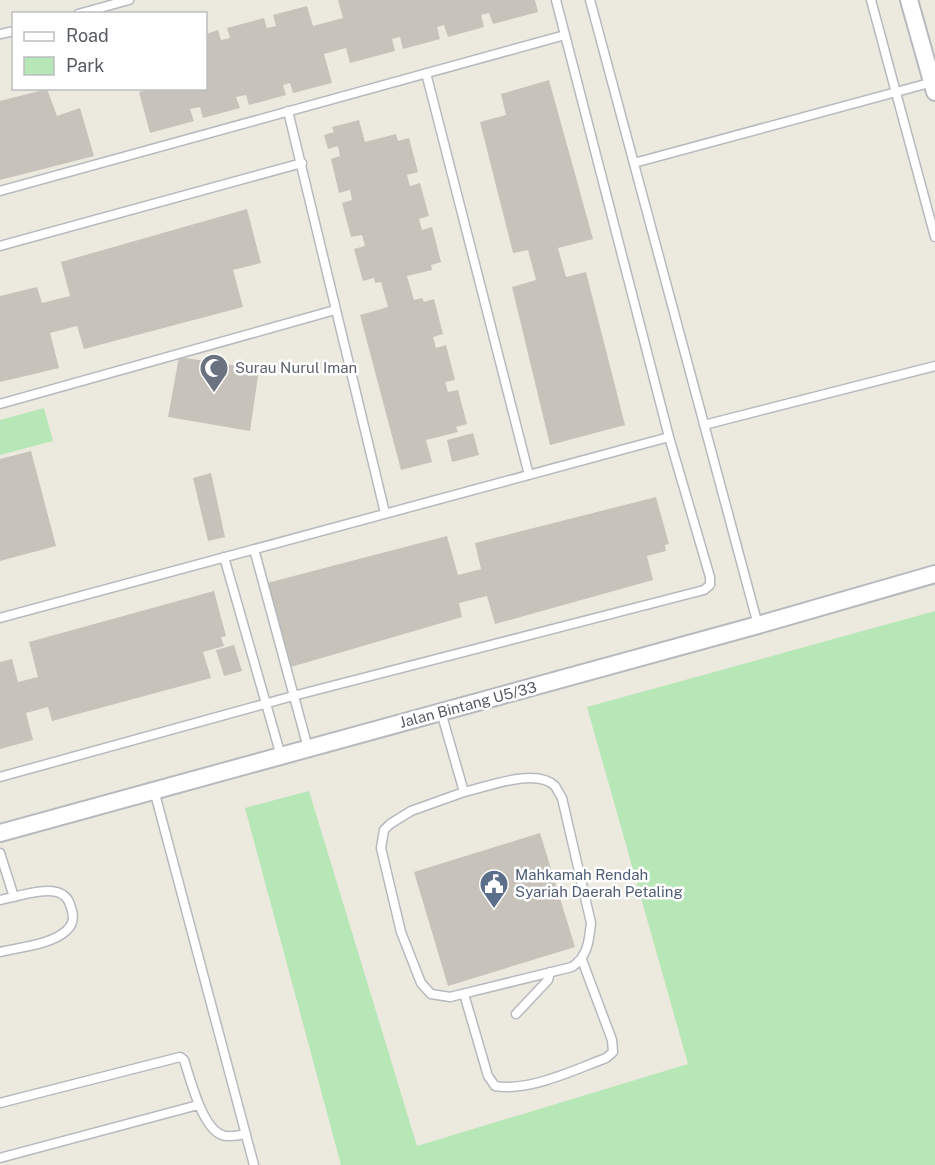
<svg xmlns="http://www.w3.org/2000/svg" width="935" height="1165" viewBox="0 0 935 1165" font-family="'Public Sans',sans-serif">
<rect width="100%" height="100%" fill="#ece9de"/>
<!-- green -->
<path fill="#b8e7b7" d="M 44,408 L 53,441 L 0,455 L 0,420 Z
M 935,611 L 935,1165 L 341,1165 L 245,808 L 309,791 L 417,1146 L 688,1064 L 587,707 Z"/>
<!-- building -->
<path fill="#c7c3bb" d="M 338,0 L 535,0 L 538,12 L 493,24 L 489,13 L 481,15 L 484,27 L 448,37 L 444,25 L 437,27 L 440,39 L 403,49 L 400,37 L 392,39 L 395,51 L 350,63 L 346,48 L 324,54 L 332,83 L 293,93 L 290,83 L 283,85 L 286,95 L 249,105 L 246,95 L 236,97 L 240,108 L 203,118 L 200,107 L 190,109 L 194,121 L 150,133 L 139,92 L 144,91 L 143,88 L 206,88 L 206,34 L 218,30 L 221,40 L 230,38 L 227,28 L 264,18 L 267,28 L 276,26 L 273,15 L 307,6 L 313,26 L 343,18 Z
M 549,80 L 593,239 L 558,248 L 566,277 L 586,272 L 625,425 L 550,445 L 512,287 L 536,280 L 528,250 L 513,253 L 480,122 L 506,115 L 501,94 Z
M 47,89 L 57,116 L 80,108 L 94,156 L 0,180 L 0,101 Z
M 359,120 L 365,142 L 396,134 L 398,141 L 409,138 L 418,172 L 407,175 L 410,186 L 420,183 L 429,216 L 419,219 L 422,230 L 432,227 L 441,262 L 431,265 L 432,270 L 407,276 L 414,300 L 422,298 L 424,302 L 434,299 L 443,334 L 433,337 L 436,348 L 446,345 L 455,380 L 445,382 L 448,392 L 458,390 L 467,424 L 456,427 L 458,432 L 426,440 L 432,462 L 401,470 L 360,315 L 388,307 L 381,282 L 375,283 L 374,278 L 363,281 L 354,249 L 365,246 L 362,235 L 351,237 L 342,203 L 352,200 L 350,190 L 339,193 L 331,159 L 340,156 L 338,146 L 328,149 L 324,135 L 334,132 L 332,127 Z
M 247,209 L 261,263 L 233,270 L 243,307 L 84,349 L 77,326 L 50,333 L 59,368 L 0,382 L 0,296 L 37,287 L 42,303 L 70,296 L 61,262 Z
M 179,357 L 259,369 L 250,431 L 168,417 Z
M 473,433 L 479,455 L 452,462 L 447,440 Z
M 31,451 L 56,546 L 0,561 L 0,459 Z
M 211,473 L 225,537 L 208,541 L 193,478 Z
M 656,497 L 669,544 L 665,545 L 666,551 L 647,556 L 653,580 L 495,624 L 487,596 L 459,603 L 462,617 L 291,667 L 267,583 L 447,536 L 458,575 L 481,569 L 475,543 Z
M 214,591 L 226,636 L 221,637 L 224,646 L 203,652 L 211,678 L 52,721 L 48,707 L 26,713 L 33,740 L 0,749 L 0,662 L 12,659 L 18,682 L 38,677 L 29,642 Z
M 234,645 L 242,671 L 224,676 L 216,650 Z
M 540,833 L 575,947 L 448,986 L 414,872 Z"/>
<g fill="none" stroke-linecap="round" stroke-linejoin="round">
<!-- lane casing -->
<g stroke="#b6babf" stroke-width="11">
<path id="lane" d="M 590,0 L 758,625
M 871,0 L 935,237
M 78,14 L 129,0
M 0,34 L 14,31
M 426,73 L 529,475
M 288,111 L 385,513
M 634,163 L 933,82
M 0,191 L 565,35
M 0,246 L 302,163
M 0,404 L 335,310
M 704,425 L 935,366
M 254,549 L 308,748
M 224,557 L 281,756
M 0,618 L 669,437
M 441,712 L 464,792 C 487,787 536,767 555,786 C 557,789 560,795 562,798 L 591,923 C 589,941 588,956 572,967 L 450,997 L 431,994 L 421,983 L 401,932 L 381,848 L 384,830 L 390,824 L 411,811 L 464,792
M 0,777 L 293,696 L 704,590 L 710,585 L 710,577 L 669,437 L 556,0
M 154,790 L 254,1165
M 0,853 L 14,897
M 0,900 C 16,897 50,885 63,895 C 69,898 70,905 72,911 C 74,919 73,925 66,931 C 50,945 20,947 0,952
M 464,994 L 488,1076 L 495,1086 C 529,1092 574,1070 606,1058 L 613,1052 L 612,1040 L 582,960
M 516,1014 L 548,980 L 550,972
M 0,1103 L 180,1057 L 184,1060 C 190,1078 202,1128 222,1135 C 229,1138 239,1135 246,1134
M 0,1158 L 198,1105"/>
</g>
<!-- street casing -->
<g stroke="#b6babf" stroke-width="20">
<path id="street" d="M 909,0 L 935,92
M 0,833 L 758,625 L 935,574"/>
</g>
<!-- lane -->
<use href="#lane" stroke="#fff" stroke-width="8"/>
<!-- street -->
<use href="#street" stroke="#fff" stroke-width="16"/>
</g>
<!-- icons -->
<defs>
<g id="mosque-pin" transform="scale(1.5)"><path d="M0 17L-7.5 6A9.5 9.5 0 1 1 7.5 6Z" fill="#6b7280" stroke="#fff"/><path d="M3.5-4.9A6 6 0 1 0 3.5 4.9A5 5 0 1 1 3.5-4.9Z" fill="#fff"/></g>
<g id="civic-pin" transform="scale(1.5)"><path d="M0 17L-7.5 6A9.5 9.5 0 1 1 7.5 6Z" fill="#5c6f8a" stroke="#fff"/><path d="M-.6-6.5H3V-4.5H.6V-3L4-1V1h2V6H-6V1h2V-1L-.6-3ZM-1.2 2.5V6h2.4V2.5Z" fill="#fff"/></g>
</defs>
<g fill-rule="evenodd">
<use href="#mosque-pin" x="214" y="368"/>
<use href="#civic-pin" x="494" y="884"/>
</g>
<g text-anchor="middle" stroke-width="5" stroke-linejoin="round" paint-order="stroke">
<!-- worship labels -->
<g font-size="15" fill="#5b616d" stroke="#fff" text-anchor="start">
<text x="235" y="373">Surau Nurul Iman</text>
</g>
<!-- street labels -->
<g font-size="15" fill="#575c61" stroke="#fff">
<text transform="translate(468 705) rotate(-15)" y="5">Jalan Bintang U5/33</text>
</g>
<!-- service labels -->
<g font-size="15" fill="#4e5e75" stroke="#fff" text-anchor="start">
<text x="515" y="880">Mahkamah Rendah<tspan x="515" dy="17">Syariah Daerah Petaling</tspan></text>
</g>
</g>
<!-- legend -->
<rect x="12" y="12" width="195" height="78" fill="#ffffff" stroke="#bcbec0" stroke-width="1.5"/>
<rect x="24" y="32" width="30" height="9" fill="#ffffff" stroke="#bcbec0" stroke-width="1.5"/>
<text x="66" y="42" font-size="18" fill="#575c61">Road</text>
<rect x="24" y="57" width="30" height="18" fill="#b8e7b7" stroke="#bcbec0" stroke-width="1.5"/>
<text x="66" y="72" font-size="18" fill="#575c61">Park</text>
</svg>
